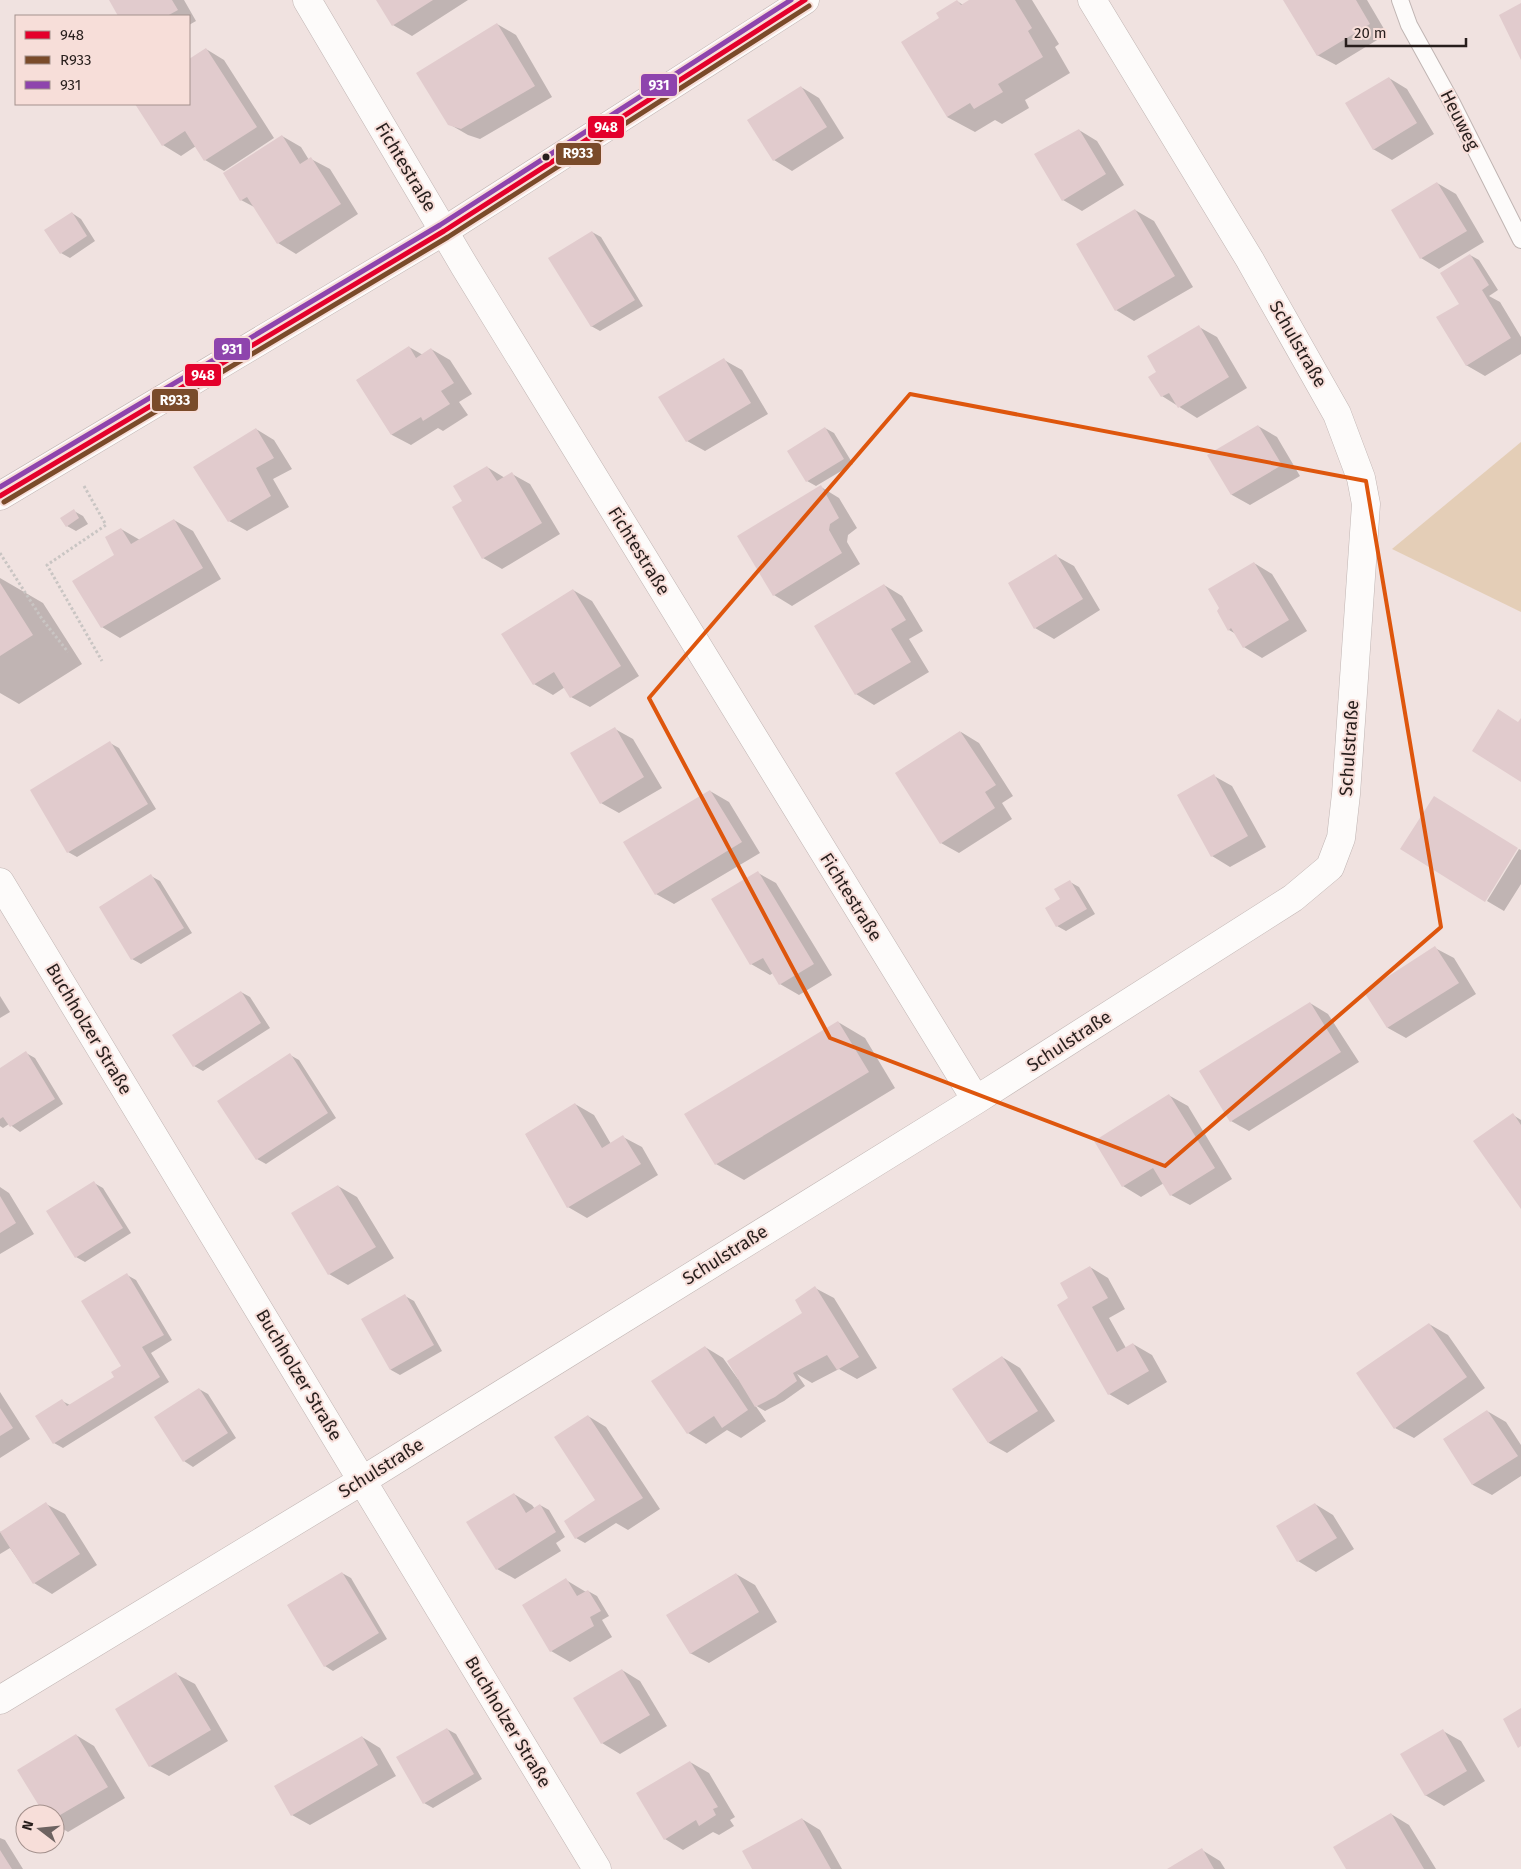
<svg xmlns="http://www.w3.org/2000/svg" width="1521" height="1869" viewBox="0 0 1521 1869" font-family="'Fira Sans',sans-serif">
<rect width="100%" height="100%" fill="#f0e2e0"/>
<!-- green -->
<path fill="#e4ceb7" d="M 1521,442 L 1521,612 L 1392,549 Z"/>
<!-- shadow -->
<path fill="#0003" d="M 110,0 L 184,0 L 196,21 L 189,25 L 189,16 L 120,16 Z
M 378,0 L 468,0 L 412,36 L 393,25 Z
M 971,0 L 1032,0 L 1059,44 L 1055,47 L 1070,73 L 1025,100 L 1029,108 L 1002,124 L 995,120 L 975,132 L 947,117 L 940,18 L 957,1 L 963,5 Z
M 1285,0 L 1367,0 L 1387,34 L 1336,65 L 1317,55 Z
M 497,24 L 516,35 L 552,97 L 480,139 L 468,135 L 449,124 Z
M 206,49 L 224,60 L 274,138 L 224,171 L 205,160 L 196,146 L 181,156 L 163,145 L 136,104 L 189,104 L 189,61 Z
M 1389,78 L 1407,89 L 1434,134 L 1392,160 L 1373,149 Z
M 801,87 L 819,98 L 844,138 L 792,171 L 774,160 Z
M 1079,130 L 1097,141 L 1124,185 L 1082,211 L 1063,200 Z
M 282,136 L 301,147 L 309,160 L 311,159 L 330,169 L 358,214 L 296,254 L 278,243 L 256,208 L 241,200 Z
M 1437,183 L 1456,194 L 1484,242 L 1439,269 L 1421,258 Z
M 1135,210 L 1154,221 L 1193,287 L 1134,321 L 1116,310 Z
M 72,213 L 81,219 L 95,241 L 70,258 L 61,253 Z
M 592,232 L 601,237 L 643,306 L 600,331 L 591,326 Z
M 1470,255 L 1479,260 L 1498,290 L 1489,296 L 1500,302 L 1521,337 L 1521,354 L 1485,376 L 1466,365 L 1461,304 Z
M 1199,327 L 1217,337 L 1247,388 L 1197,418 L 1162,396 L 1158,372 Z
M 409,347 L 423,355 L 431,349 L 450,360 L 472,394 L 459,402 L 468,415 L 443,431 L 438,428 L 411,445 L 392,435 L 357,380 Z
M 724,360 L 742,370 L 768,414 L 705,451 L 687,441 Z
M 1258,426 L 1277,437 L 1300,476 L 1250,505 L 1232,495 L 1209,456 Z
M 825,428 L 834,433 L 853,464 L 816,486 L 807,481 Z
M 256,429 L 274,440 L 292,469 L 273,479 L 289,507 L 247,531 L 229,521 Z
M 487,467 L 505,478 L 512,474 L 530,484 L 560,534 L 502,569 L 483,558 L 464,502 Z
M 821,487 L 839,498 L 857,528 L 848,535 L 847,542 L 860,564 L 792,606 L 774,595 Z
M 74,511 L 83,516 L 88,524 L 76,531 L 67,526 Z
M 174,520 L 193,531 L 221,579 L 120,638 L 102,627 L 121,529 L 140,540 Z
M 1056,556 L 1074,566 L 1100,610 L 1054,639 L 1035,628 Z
M 1254,563 L 1272,574 L 1307,631 L 1262,658 L 1244,647 L 1236,634 L 1229,630 L 1218,611 Z
M 0,578 L 43,603 L 82,664 L 19,704 L 0,693 Z
M 884,585 L 902,596 L 923,631 L 909,639 L 929,672 L 874,705 L 856,694 Z
M 573,590 L 592,601 L 639,676 L 590,707 L 571,697 L 565,687 L 553,695 L 534,684 L 503,634 Z
M 615,729 L 633,739 L 662,788 L 619,813 L 601,803 Z
M 961,732 L 979,743 L 1013,796 L 1002,803 L 1012,819 L 959,853 L 941,843 Z
M 110,743 L 119,748 L 156,809 L 77,857 L 68,852 Z
M 1214,776 L 1232,786 L 1266,847 L 1230,867 L 1212,856 Z
M 710,791 L 729,802 L 760,853 L 674,904 L 656,894 Z
M 1519,849 L 1521,850 L 1521,884 L 1504,911 L 1487,901 Z
M 758,873 L 776,883 L 832,975 L 799,995 L 780,984 L 773,973 L 770,975 L 751,964 Z
M 151,876 L 160,881 L 192,933 L 141,964 L 132,959 L 100,907 Z
M 1070,882 L 1079,887 L 1095,914 L 1066,931 L 1057,926 L 1062,899 Z
M 1435,948 L 1454,958 L 1476,994 L 1406,1038 L 1388,1028 L 1365,992 Z
M 241,992 L 250,997 L 270,1028 L 203,1071 L 194,1066 Z
M 0,996 L 10,1012 L 0,1018 Z
M 1310,1003 L 1328,1014 L 1359,1062 L 1249,1131 L 1231,1121 Z
M 838,1022 L 865,1038 L 895,1088 L 744,1180 L 716,1164 Z
M 26,1053 L 35,1058 L 63,1104 L 20,1132 L 9,1124 L 3,1128 L 0,1126 L 0,1069 Z
M 290,1055 L 299,1060 L 336,1118 L 266,1164 L 257,1159 Z
M 1170,1096 L 1188,1106 L 1232,1179 L 1190,1205 L 1171,1195 L 1164,1183 L 1141,1197 L 1123,1186 Z
M 575,1104 L 594,1115 L 611,1144 L 623,1137 L 642,1147 L 658,1175 L 587,1218 L 568,1207 L 526,1135 Z
M 1513,1115 L 1521,1120 L 1521,1207 Z
M 94,1183 L 103,1188 L 131,1233 L 85,1262 L 76,1257 Z
M 338,1186 L 357,1197 L 394,1258 L 348,1285 L 329,1274 L 293,1213 Z
M 0,1187 L 9,1193 L 34,1234 L 0,1254 Z
M 1090,1267 L 1108,1278 L 1125,1309 L 1109,1318 L 1126,1348 L 1133,1344 L 1152,1355 L 1167,1382 L 1128,1405 L 1109,1394 L 1070,1299 Z
M 127,1275 L 136,1280 L 172,1340 L 151,1353 L 169,1382 L 63,1448 L 54,1443 L 62,1401 L 70,1405 L 116,1377 L 123,1367 Z
M 815,1288 L 834,1298 L 877,1368 L 857,1379 L 839,1369 L 812,1383 L 797,1374 L 805,1386 L 784,1401 L 765,1411 L 755,1405 L 766,1421 L 741,1438 L 727,1430 L 706,1444 L 688,1433 L 705,1347 L 723,1358 L 738,1379 L 804,1314 Z
M 405,1296 L 414,1301 L 442,1351 L 400,1375 L 391,1370 L 363,1319 Z
M 1429,1324 L 1448,1335 L 1485,1388 L 1414,1438 L 1395,1428 Z
M 1002,1357 L 1020,1368 L 1055,1421 L 1007,1453 L 989,1443 Z
M 199,1389 L 208,1394 L 236,1438 L 193,1467 L 184,1461 Z
M 0,1392 L 30,1439 L 0,1458 Z
M 1487,1411 L 1506,1422 L 1521,1445 L 1521,1476 L 1492,1495 L 1473,1485 L 1444,1439 Z
M 588,1416 L 606,1427 L 660,1509 L 628,1530 L 616,1523 L 585,1543 L 576,1538 L 597,1500 Z
M 514,1494 L 532,1505 L 535,1509 L 540,1505 L 549,1510 L 565,1537 L 556,1543 L 561,1551 L 515,1579 L 497,1569 Z
M 46,1504 L 65,1514 L 97,1565 L 52,1594 L 34,1583 L 10,1548 L 0,1554 L 0,1531 L 1,1533 Z
M 1315,1504 L 1333,1515 L 1354,1549 L 1316,1572 L 1298,1561 Z
M 342,1573 L 351,1578 L 387,1639 L 333,1671 L 325,1666 Z
M 736,1574 L 755,1585 L 777,1622 L 709,1663 L 690,1653 Z
M 566,1580 L 586,1592 L 588,1591 L 597,1596 L 609,1616 L 602,1620 L 612,1637 L 570,1662 L 551,1651 L 523,1605 Z
M 622,1670 L 640,1681 L 667,1726 L 620,1754 L 602,1743 Z
M 176,1674 L 195,1684 L 228,1741 L 169,1776 L 150,1766 Z
M 447,1729 L 456,1734 L 482,1779 L 433,1808 L 424,1803 Z
M 1443,1731 L 1461,1741 L 1485,1781 L 1444,1806 L 1425,1795 Z
M 76,1735 L 94,1746 L 125,1798 L 68,1832 L 55,1824 L 55,1814 L 46,1814 Z
M 362,1737 L 380,1748 L 396,1776 L 310,1825 L 292,1815 Z
M 690,1762 L 709,1773 L 735,1817 L 730,1820 L 734,1826 L 719,1835 L 713,1832 L 683,1850 L 665,1839 Z
M 1391,1814 L 1409,1825 L 1436,1869 L 1347,1869 Z
M 802,1819 L 820,1830 L 842,1869 L 753,1869 Z
M 0,1838 L 5,1840 L 23,1869 L 0,1869 Z
M 1202,1850 L 1220,1861 L 1225,1869 L 1170,1869 Z"/>
<!-- building -->
<path fill="#e1cbcd" d="M 109,0 L 172,0 L 178,10 L 167,16 L 118,16 Z
M 376,0 L 433,0 L 392,26 Z
M 957,0 L 961,5 L 969,0 L 1015,0 L 1032,28 L 1028,31 L 1043,57 L 998,84 L 1003,92 L 974,109 L 970,103 L 947,117 L 901,42 L 939,18 L 936,13 Z
M 1283,0 L 1356,0 L 1370,24 L 1317,56 Z
M 1521,3 L 1521,60 L 1499,15 Z
M 497,23 L 535,86 L 461,129 L 448,125 L 416,73 Z
M 206,48 L 257,127 L 204,161 L 185,131 L 162,146 L 135,104 L 189,104 L 189,59 Z
M 1389,77 L 1417,123 L 1373,150 L 1345,103 Z
M 801,86 L 827,127 L 773,161 L 747,120 Z
M 1079,129 L 1106,174 L 1062,201 L 1034,154 Z
M 282,135 L 300,164 L 311,157 L 341,204 L 277,244 L 247,197 L 240,201 L 223,173 Z
M 1437,182 L 1467,231 L 1420,259 L 1391,210 Z
M 1135,209 L 1175,276 L 1115,311 L 1076,244 Z
M 72,212 L 87,236 L 60,254 L 44,230 Z
M 592,231 L 635,300 L 591,327 L 548,258 Z
M 1470,254 L 1489,285 L 1482,290 L 1511,338 L 1466,366 L 1436,317 L 1459,304 L 1440,273 Z
M 1199,325 L 1229,377 L 1178,408 L 1169,393 L 1161,397 L 1148,377 L 1156,372 L 1147,356 Z
M 409,346 L 416,358 L 431,348 L 454,383 L 441,391 L 450,404 L 423,421 L 421,417 L 391,435 L 356,380 Z
M 724,358 L 751,403 L 686,442 L 658,397 Z
M 1258,425 L 1282,465 L 1231,495 L 1207,455 Z
M 825,427 L 844,459 L 806,482 L 787,451 Z
M 256,428 L 274,458 L 256,468 L 271,496 L 228,522 L 193,467 Z
M 487,466 L 497,481 L 512,472 L 542,523 L 482,559 L 452,507 L 462,501 L 453,486 Z
M 821,485 L 839,518 L 830,524 L 829,530 L 842,553 L 773,596 L 737,536 Z
M 74,509 L 79,518 L 66,527 L 60,518 Z
M 174,519 L 203,568 L 101,628 L 72,581 L 114,555 L 105,537 L 121,528 L 131,544 Z
M 1056,554 L 1083,599 L 1034,629 L 1008,583 Z
M 1254,562 L 1289,620 L 1243,648 L 1231,628 L 1228,631 L 1217,611 L 1219,608 L 1208,589 Z
M 0,583 L 33,635 L 0,656 Z
M 884,584 L 906,620 L 891,629 L 911,662 L 855,695 L 814,626 Z
M 573,589 L 621,666 L 570,698 L 554,672 L 533,685 L 501,634 Z
M 1498,709 L 1518,722 L 1521,718 L 1521,782 L 1472,751 Z
M 615,727 L 644,777 L 600,804 L 570,753 Z
M 960,731 L 996,785 L 985,792 L 995,808 L 940,844 L 895,773 Z
M 110,741 L 148,804 L 67,853 L 30,790 Z
M 1214,774 L 1248,836 L 1211,857 L 1177,795 Z
M 710,790 L 742,842 L 655,895 L 623,842 Z
M 1434,796 L 1518,848 L 1485,902 L 1400,849 Z
M 758,871 L 814,964 L 779,985 L 763,958 L 750,965 L 711,899 Z
M 151,874 L 184,928 L 131,960 L 99,907 Z
M 1070,880 L 1087,909 L 1056,927 L 1045,908 L 1060,899 L 1054,889 Z
M 1435,946 L 1459,983 L 1387,1028 L 1364,992 Z
M 241,991 L 261,1023 L 193,1067 L 172,1035 Z
M 1310,1002 L 1341,1052 L 1230,1122 L 1199,1071 Z
M 838,1021 L 869,1072 L 715,1165 L 684,1114 Z
M 26,1051 L 55,1099 L 10,1127 L 3,1117 L 0,1119 L 0,1068 Z
M 290,1053 L 328,1113 L 256,1160 L 217,1101 Z
M 1169,1094 L 1215,1168 L 1170,1196 L 1153,1168 L 1122,1187 L 1094,1141 Z
M 575,1103 L 602,1148 L 623,1135 L 641,1164 L 567,1208 L 525,1134 Z
M 1513,1113 L 1521,1125 L 1521,1209 L 1473,1141 Z
M 94,1181 L 123,1228 L 75,1258 L 46,1211 Z
M 338,1185 L 376,1247 L 328,1275 L 291,1213 Z
M 0,1196 L 16,1223 L 0,1233 Z
M 1090,1266 L 1108,1298 L 1092,1307 L 1117,1352 L 1133,1343 L 1149,1371 L 1108,1395 L 1057,1305 L 1068,1298 L 1060,1283 Z
M 127,1273 L 164,1335 L 142,1347 L 160,1377 L 53,1444 L 35,1416 L 62,1399 L 67,1406 L 114,1377 L 111,1372 L 121,1366 L 81,1301 Z
M 815,1286 L 859,1357 L 837,1370 L 827,1355 L 793,1373 L 797,1381 L 775,1397 L 755,1407 L 727,1361 L 802,1313 L 795,1300 Z
M 405,1294 L 434,1345 L 390,1370 L 361,1319 Z
M 1429,1323 L 1467,1377 L 1394,1429 L 1356,1373 Z
M 705,1346 L 748,1410 L 722,1428 L 714,1416 L 687,1434 L 651,1381 Z
M 1002,1356 L 1038,1411 L 988,1443 L 952,1389 Z
M 199,1388 L 228,1433 L 183,1462 L 154,1417 Z
M 0,1408 L 13,1428 L 0,1436 Z
M 1487,1410 L 1518,1456 L 1472,1485 L 1443,1439 Z
M 588,1415 L 643,1498 L 575,1539 L 564,1521 L 595,1500 L 554,1437 Z
M 514,1493 L 526,1513 L 540,1504 L 556,1532 L 496,1570 L 466,1522 Z
M 46,1502 L 80,1554 L 33,1584 L 0,1532 Z
M 1315,1503 L 1337,1538 L 1297,1562 L 1276,1526 Z
M 342,1572 L 379,1633 L 324,1667 L 287,1605 Z
M 736,1573 L 759,1612 L 690,1654 L 666,1615 Z
M 566,1578 L 577,1596 L 588,1590 L 601,1611 L 590,1617 L 594,1626 L 550,1652 L 522,1605 Z
M 622,1669 L 650,1715 L 601,1744 L 573,1698 Z
M 176,1672 L 211,1730 L 149,1767 L 115,1709 Z
M 1521,1708 L 1521,1746 L 1518,1748 L 1503,1719 Z
M 447,1728 L 474,1774 L 423,1804 L 396,1757 Z
M 1443,1729 L 1467,1771 L 1425,1796 L 1400,1754 Z
M 76,1734 L 108,1787 L 55,1818 L 55,1814 L 44,1814 L 17,1770 Z
M 362,1736 L 378,1765 L 291,1816 L 274,1786 Z
M 690,1761 L 718,1807 L 713,1809 L 716,1815 L 699,1826 L 696,1820 L 664,1840 L 636,1793 Z
M 1391,1813 L 1424,1869 L 1346,1869 L 1333,1847 Z
M 802,1818 L 831,1869 L 752,1869 L 742,1851 Z
M 1202,1848 L 1214,1869 L 1167,1869 Z
M 0,1850 L 12,1869 L 0,1869 Z"/>
<g fill="none" stroke-linecap="round" stroke-linejoin="round">
<!-- service casing -->
<g stroke="#c0b5b3" stroke-width="18">
<path id="service" d="M 1400,0 L 1409,25 L 1452,103 L 1521,240"/>
</g>
<!-- minor casing -->
<g stroke="#c0b5b3" stroke-width="29">
<path id="minor" d="M 307,0 L 465,267 L 976,1100
M 0,882 L 597,1869
M 0,1700 L 363,1480 L 976,1100 L 1293,898 L 1330,867 L 1341,838 L 1346,794 L 1366,504 L 1361,478 L 1337,414 L 1250,260 L 1092,0"/>
</g>
<!-- secondary casing -->
<g stroke="#c0b5b3" stroke-width="29">
<path id="secondary" d="M 0,496 L 444,231 L 805,0"/>
</g>
<!-- path -->
<path stroke="#c9c5c3" stroke-width="3" stroke-dasharray="2.5 2.5" stroke-linecap="butt" d="M 84,486 L 106,525 L 47,565 L 102,661
M 0,553 L 42,619 L 68,652"/>
<!-- service -->
<use href="#service" stroke="#fdfbfa" stroke-width="16"/>
<!-- minor -->
<use href="#minor" stroke="#fdfbfa" stroke-width="28"/>
<!-- secondary -->
<use href="#secondary" stroke="#fdfbfa" stroke-width="28"/>
<!-- bus-1 casing -->
<g stroke="#f7ded9" stroke-width="9">
<path id="bus-1" d="M 0,496 L 444,231 L 805,0"/>
</g>
<!-- bus-2 casing -->
<g stroke="#f7ded9" stroke-width="9">
<path id="bus-2" d="M 4,502 L 448,237 L 809,6"/>
</g>
<!-- bus-3 casing -->
<g stroke="#f7ded9" stroke-width="9">
<path id="bus-3" d="M 0,487 L 440,225 L 791,0"/>
</g>
<!-- bus-1 -->
<use href="#bus-1" stroke="#e4002b" stroke-width="5"/>
<!-- bus-2 -->
<use href="#bus-2" stroke="#7a4b2a" stroke-width="5"/>
<!-- bus-3 -->
<use href="#bus-3" stroke="#8e44ad" stroke-width="5"/>
</g>
<!-- marked area -->
<path fill="none" stroke="#de560d" stroke-width="4" stroke-linejoin="round" d="M 910,394 L 1366,481 L 1441,927 L 1165,1166 L 830,1038 L 649,698 Z"/>
<!-- markers -->
<circle fill="#271e1c" stroke="#f7ded9" stroke-width="2" cx="546" cy="157" r="4.5"/>
<g text-anchor="middle" stroke-width="4" stroke-linejoin="round" paint-order="stroke">
<!-- street labels -->
<g font-size="18" fill="#271e1c" stroke="#f7ded9">
<text transform="translate(1460 120) rotate(63)" y="6">Heuweg</text>
<text transform="translate(406 167) rotate(59)" y="6">Fichtestraße</text>
<text transform="translate(1298 344) rotate(60)" y="6">Schulstraße</text>
<text transform="translate(639 551) rotate(58)" y="6">Fichtestraße</text>
<text transform="translate(1349 748) rotate(-86)" y="6">Schulstraße</text>
<text transform="translate(851 897) rotate(58)" y="6">Fichtestraße</text>
<text transform="translate(89 1029) rotate(59)" y="6">Buchholzer Straße</text>
<text transform="translate(1069 1041) rotate(-33)" y="6">Schulstraße</text>
<text transform="translate(725 1255) rotate(-32)" y="6">Schulstraße</text>
<text transform="translate(299 1375) rotate(59)" y="6">Buchholzer Straße</text>
<text transform="translate(381 1468) rotate(-32)" y="6">Schulstraße</text>
<text transform="translate(508 1722) rotate(59)" y="6">Buchholzer Straße</text>
</g>
</g>
<g stroke="#f7ded9" stroke-width="2">
<rect x="640" y="73" width="38" height="24" rx="5" fill="#8e44ad"/>
<rect x="587" y="115" width="38" height="24" rx="5" fill="#e4002b"/>
<rect x="555" y="142" width="47" height="24" rx="5" fill="#7a4b2a"/>
<rect x="213" y="337" width="38" height="24" rx="5" fill="#8e44ad"/>
<rect x="184" y="363" width="38" height="24" rx="5" fill="#e4002b"/>
<rect x="151" y="388" width="48" height="24" rx="5" fill="#7a4b2a"/>
</g>
<g font-size="14" text-anchor="middle" font-weight="bold" fill="#fff">
<text x="659" y="90">931</text>
<text x="606" y="132">948</text>
<text x="578" y="158">R933</text>
<text x="232" y="354">931</text>
<text x="203" y="380">948</text>
<text x="175" y="405">R933</text>
</g>
<!-- legend -->
<rect x="15" y="15" width="175" height="90" fill="#f7ded9" stroke="#a4918d"/>
<rect x="25" y="31" width="25" height="8" fill="#e4002b" stroke="#a4918d"/>
<text x="60" y="40" font-size="15" fill="#271e1c">948</text>
<rect x="25" y="56" width="25" height="8" fill="#7a4b2a" stroke="#a4918d"/>
<text x="60" y="65" font-size="15" fill="#271e1c">R933</text>
<rect x="25" y="81" width="25" height="8" fill="#8e44ad" stroke="#a4918d"/>
<text x="60" y="90" font-size="15" fill="#271e1c">931</text>
<!-- north arrow -->
<g transform="translate(40 1829) rotate(286)"><circle r="24" fill="#f7ded9" stroke="#a4918d"/>
<path d="M0-4L9 19L0 12L-9 19Z" fill="#6d6361"/>
<text y="-8" font-size="14" font-weight="bold" text-anchor="middle" fill="#271e1c">N</text>
</g>
<!-- scale -->
<path d="M1346 38v8h120v-8" fill="none" stroke="#271e1c" stroke-width="2.5"/>
<text x="1354" y="38" font-size="15" fill="#271e1c" stroke="#f7ded9" stroke-width="4" paint-order="stroke">20 m</text>
</svg>
